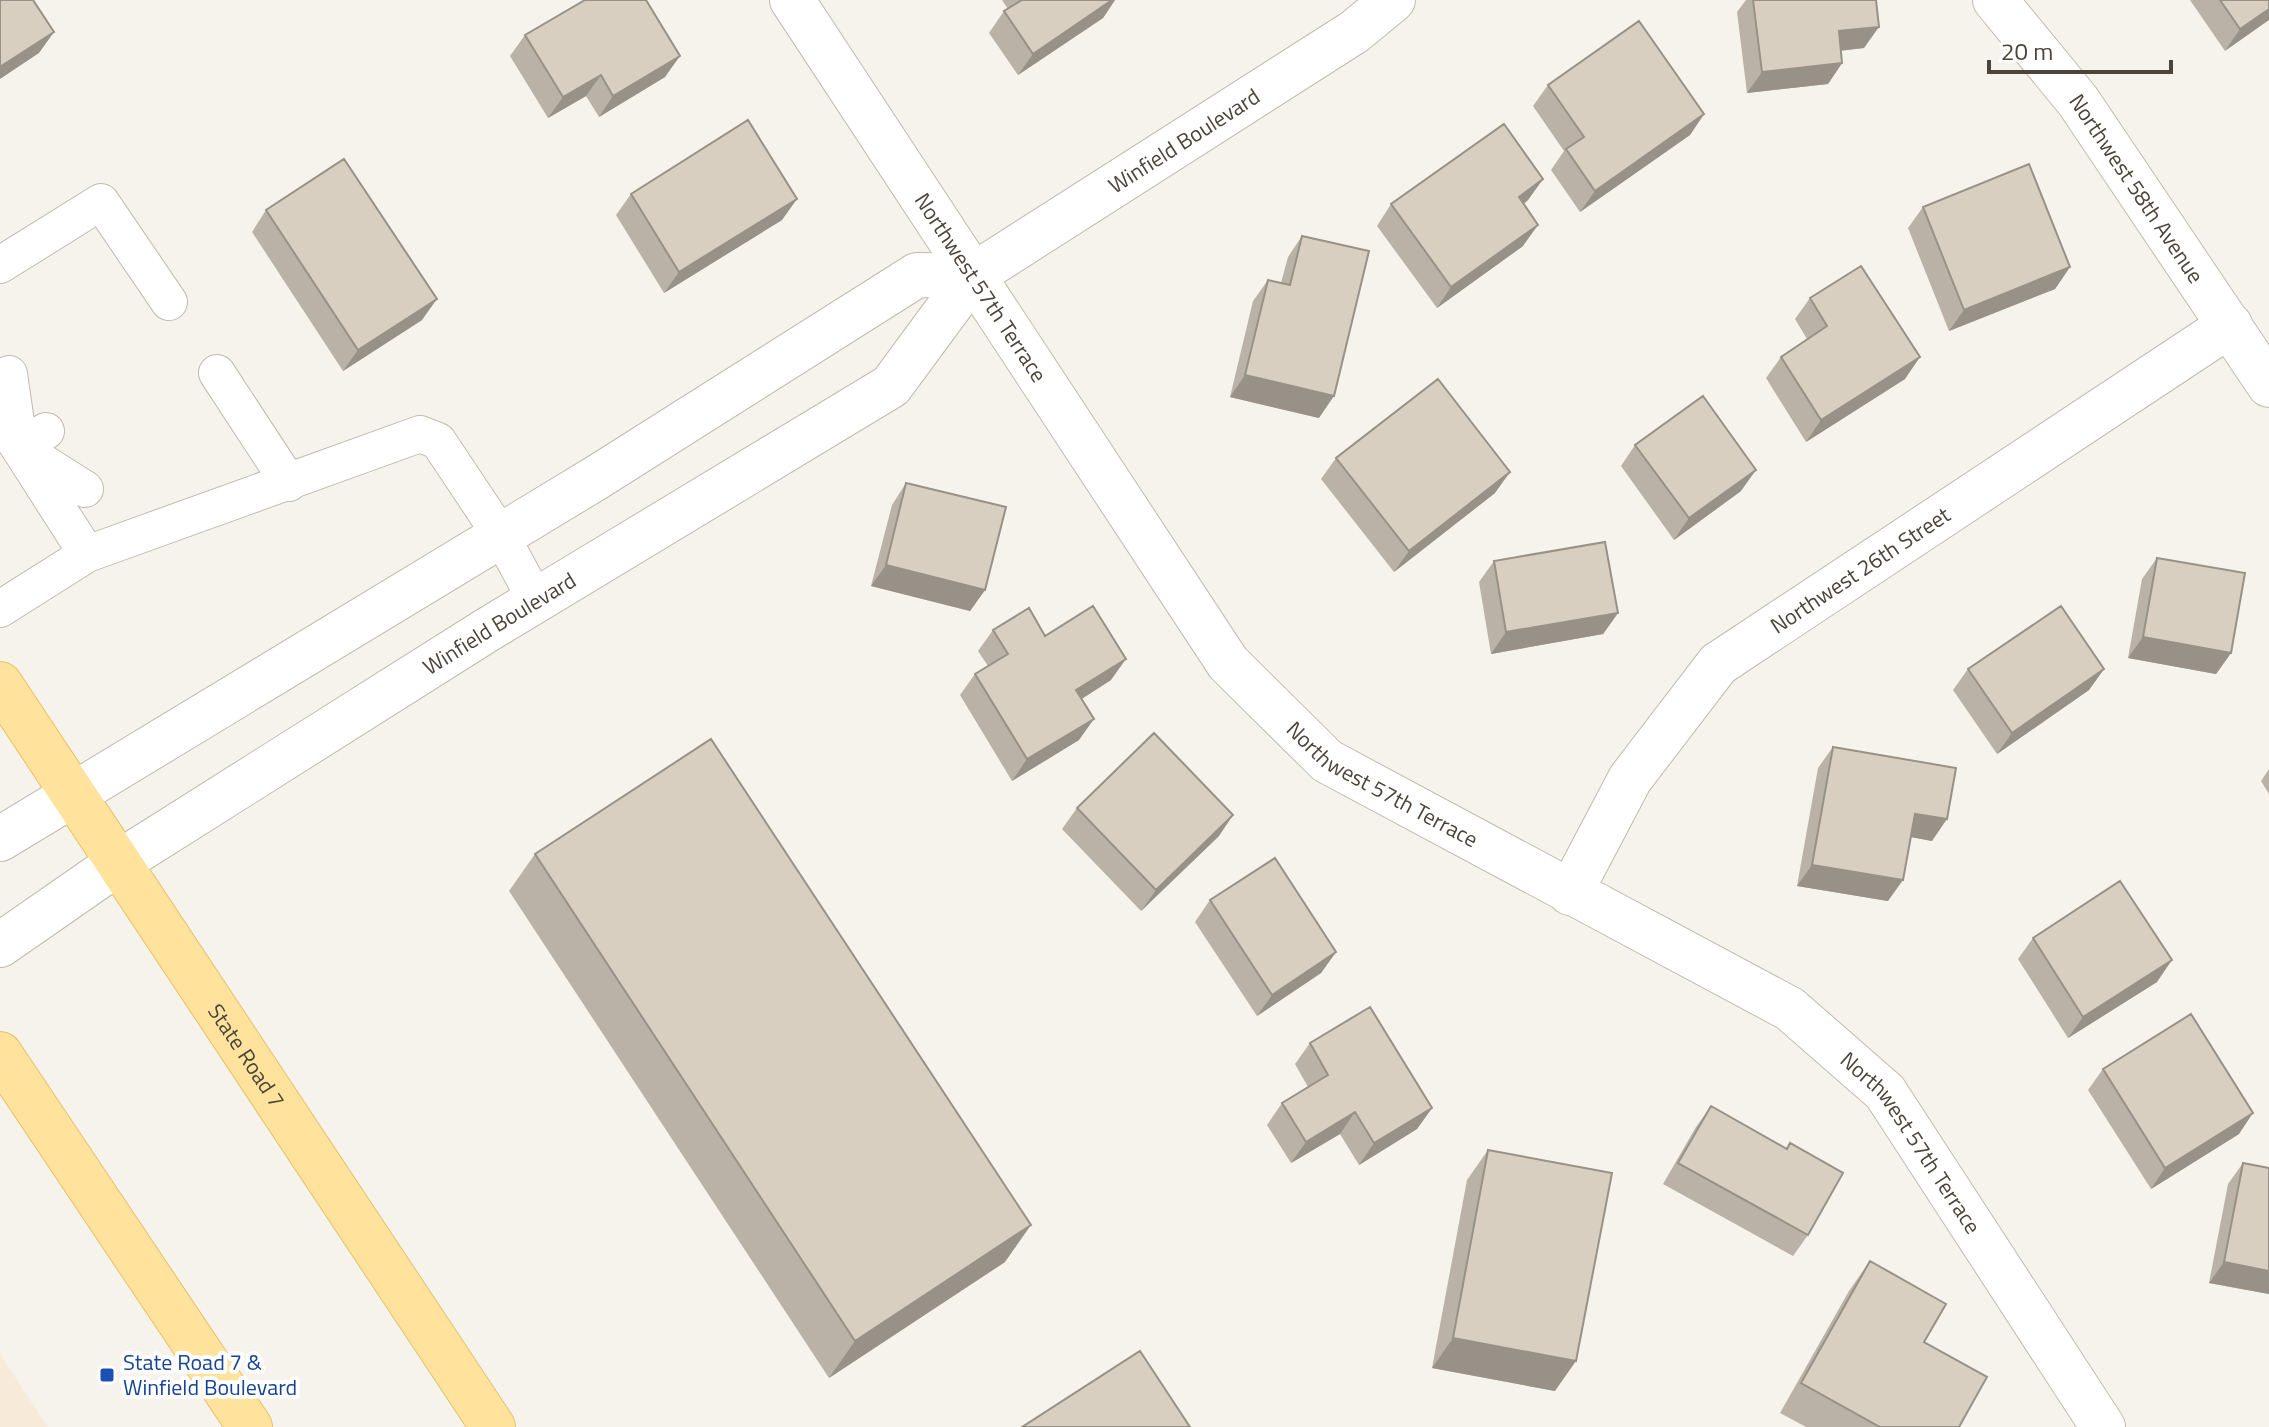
<svg xmlns="http://www.w3.org/2000/svg" width="2269" height="1427" viewBox="0 0 2269 1427" font-family="'Titillium Web',sans-serif">
<rect width="100%" height="100%" fill="#f6f3ec"/>
<!-- commercial -->
<path fill="#f7ead8" d="M 0,1354 L 48,1427 L 0,1427 Z"/>
<g fill="none" stroke-linecap="round" stroke-linejoin="round">
<!-- service casing -->
<g stroke="#c2bbae" stroke-width="38">
<path id="service" d="M 0,265 L 101,202 L 169,302
M 217,373 L 289,483
M 9,374 L 19,443
M 0,418 L 87,554 L 420,434 L 438,441 L 500,534 L 536,600
M 46,431 L 20,448 L 85,489
M 0,609 L 87,554"/>
</g>
<!-- minor casing -->
<g stroke="#c2bbae" stroke-width="46">
<g id="minor">
<path id="s1" d="M 792,0 L 1228,663 L 1327,761 L 1790,1009 L 1885,1092 L 2103,1427"/>
<path id="s2" d="M 1995,0 L 2078,101 L 2269,385"/>
<path d="M 0,839 L 596,478 L 917,275 L 972,276"/>
<path id="s3" d="M 1570,893 L 1630,779 L 1718,664 L 2230,325"/>
<path id="s4" d="M 0,945 L 118,863 L 487,630 L 891,386 L 972,276 L 1354,32 L 1393,0"/>
</g>
</g>
<!-- primary casing -->
<g stroke="#e6c16a" stroke-width="46">
<g id="primary">
<path id="s5" d="M 0,684 L 493,1427"/>
<path d="M 0,1054 L 250,1427"/>
</g>
</g>
<!-- service -->
<use href="#service" stroke="#fff" stroke-width="36"/>
<!-- minor -->
<use href="#minor" stroke="#fff" stroke-width="44"/>
<!-- primary -->
<use href="#primary" stroke="#ffe39c" stroke-width="44"/>
</g>
<!-- wall -->
<path fill="#bab2a6" d="M 1002,0 L 1115,0 L 1103,18 L 1018,75 L 989,33 L 1004,11 L 1008,9 Z
M 1746,0 L 1876,0 L 1864,48 L 1841,51 L 1842,63 L 1828,84 L 1747,93 L 1737,12 Z
M 2190,0 L 2269,0 L 2225,51 Z
M 525,35 L 665,77 L 599,117 L 586,96 L 548,118 L 510,56 Z
M 1548,85 L 1704,114 L 1690,135 L 1580,212 L 1551,170 L 1564,151 L 1533,106 Z
M 1543,179 L 1528,200 L 1524,204 L 1523,246 L 1437,308 L 1377,226 L 1391,204 Z
M 631,194 L 782,220 L 664,293 L 616,215 Z
M 1923,207 L 2070,267 L 2055,289 L 1949,331 L 1908,228 Z
M 266,210 L 422,320 L 343,371 L 252,232 Z
M 1302,236 L 1319,418 L 1230,397 L 1253,301 L 1268,280 L 1281,283 L 1288,257 Z
M 1810,298 L 1905,379 L 1806,442 L 1766,378 L 1781,357 L 1807,339 L 1795,319 Z
M 1635,445 L 1741,491 L 1674,540 L 1621,466 Z
M 1336,458 L 1495,493 L 1394,572 L 1321,479 Z
M 906,483 L 985,590 L 970,611 L 871,586 L 892,505 Z
M 2157,558 L 2231,653 L 2216,674 L 2128,658 L 2142,579 Z
M 1494,561 L 1618,613 L 1603,634 L 1491,654 L 1479,582 Z
M 993,630 L 1045,636 L 1111,680 L 1082,699 L 1079,740 L 1012,781 L 960,695 L 975,674 L 988,666 L 978,651 Z
M 1968,669 L 2104,669 L 2089,690 L 1997,754 L 1953,690 Z
M 1833,747 L 1932,841 L 1911,837 L 1888,901 L 1797,886 L 1818,768 Z
M 2269,769 L 2269,794 L 2261,781 Z
M 1077,808 L 1219,836 L 1141,911 L 1062,829 Z
M 535,854 L 1005,1262 L 829,1378 L 509,891 Z
M 1210,900 L 1336,952 L 1321,973 L 1257,1016 L 1195,922 Z
M 2033,938 L 2157,982 L 2068,1038 L 2018,959 Z
M 1310,1043 L 1432,1108 L 1417,1129 L 1359,1165 L 1340,1134 L 1291,1163 L 1267,1125 L 1282,1103 L 1308,1087 L 1295,1064 Z
M 2103,1069 L 2239,1134 L 2151,1189 L 2088,1090 Z
M 1711,1106 L 1786,1149 L 1790,1143 L 1808,1235 L 1793,1256 L 1663,1184 L 1696,1127 Z
M 1488,1150 L 1555,1391 L 1432,1368 L 1467,1180 Z
M 2243,1163 L 2269,1168 L 2269,1294 L 2209,1283 L 2228,1184 Z
M 1870,1261 L 1924,1342 L 1959,1427 L 1806,1427 L 1780,1413 L 1849,1291 Z"/>
<!-- shaded-wall -->
<path fill="#979187" d="M 1112,0 L 1115,0 L 1103,18 L 1018,75 L 1033,54 Z
M 2269,9 L 2269,20 L 2225,51 L 2240,29 Z
M 1879,27 L 1864,48 L 1824,52 L 1839,31 Z
M 54,32 L 39,53 L 0,79 L 0,67 Z
M 680,56 L 665,77 L 599,117 L 613,96 Z
M 1842,63 L 1828,84 L 1747,93 L 1762,72 Z
M 601,75 L 586,96 L 548,118 L 563,97 Z
M 1704,114 L 1690,135 L 1580,212 L 1595,191 Z
M 1543,179 L 1528,200 L 1504,218 L 1519,197 Z
M 797,199 L 782,220 L 664,293 L 679,272 Z
M 1538,225 L 1523,246 L 1437,308 L 1451,287 Z
M 2070,267 L 2055,289 L 1949,331 L 1964,310 Z
M 437,299 L 422,320 L 343,371 L 358,350 Z
M 1920,357 L 1905,379 L 1806,442 L 1821,420 Z
M 1245,375 L 1334,396 L 1319,418 L 1230,397 Z
M 1756,470 L 1741,491 L 1674,540 L 1689,518 Z
M 1510,472 L 1495,493 L 1394,572 L 1409,551 Z
M 886,565 L 985,590 L 970,611 L 871,586 Z
M 1618,613 L 1603,634 L 1491,654 L 1506,632 Z
M 2143,637 L 2231,653 L 2216,674 L 2128,658 Z
M 1126,659 L 1111,680 L 1062,711 L 1076,690 Z
M 2104,669 L 2089,690 L 1997,754 L 2012,733 Z
M 1094,719 L 1079,740 L 1012,781 L 1027,759 Z
M 1915,814 L 1947,819 L 1932,841 L 1900,835 Z
M 1233,815 L 1219,836 L 1141,911 L 1156,890 Z
M 1812,865 L 1903,880 L 1888,901 L 1797,886 Z
M 1336,952 L 1321,973 L 1257,1016 L 1272,995 Z
M 2172,960 L 2157,982 L 2068,1038 L 2083,1017 Z
M 1432,1108 L 1417,1129 L 1359,1165 L 1374,1143 Z
M 1355,1112 L 1340,1134 L 1291,1163 L 1306,1142 Z
M 2253,1113 L 2239,1134 L 2151,1189 L 2165,1168 Z
M 1031,1225 L 1005,1262 L 829,1378 L 855,1341 Z
M 2224,1262 L 2269,1271 L 2269,1294 L 2209,1283 Z
M 1453,1338 L 1576,1361 L 1555,1391 L 1432,1368 Z"/>
<!-- building -->
<path fill="#d8cfc1" stroke="#979187" stroke-width="2" d="M 0,0 L 33,0 L 54,32 L 0,67 Z
M 585,0 L 646,0 L 680,56 L 613,96 L 601,75 L 563,97 L 525,35 Z
M 1022,0 L 1112,0 L 1033,54 L 1004,11 Z
M 1753,0 L 1876,0 L 1879,27 L 1839,31 L 1842,63 L 1762,72 Z
M 2220,0 L 2269,0 L 2269,9 L 2240,29 Z
M 1639,21 L 1704,114 L 1595,191 L 1566,149 L 1584,137 L 1548,85 Z
M 748,120 L 797,199 L 679,272 L 631,194 Z
M 1504,124 L 1543,179 L 1519,197 L 1538,225 L 1451,287 L 1391,204 Z
M 344,159 L 437,299 L 358,350 L 266,210 Z
M 2029,164 L 2070,267 L 1964,310 L 1923,207 Z
M 1302,236 L 1369,251 L 1334,396 L 1245,375 L 1268,280 L 1290,285 Z
M 1861,266 L 1920,357 L 1821,420 L 1781,357 L 1827,326 L 1810,298 Z
M 1438,379 L 1510,472 L 1409,551 L 1336,458 Z
M 1703,396 L 1756,470 L 1689,518 L 1635,445 Z
M 906,483 L 1006,507 L 985,590 L 886,565 Z
M 1605,542 L 1618,613 L 1506,632 L 1494,561 Z
M 2157,558 L 2245,573 L 2231,653 L 2143,637 Z
M 1093,606 L 1126,659 L 1076,690 L 1094,719 L 1027,759 L 975,674 L 1008,654 L 993,630 L 1029,608 L 1045,636 Z
M 2061,606 L 2104,669 L 2012,733 L 1968,669 Z
M 1154,733 L 1233,815 L 1156,890 L 1077,808 Z
M 711,739 L 1031,1225 L 855,1341 L 535,854 Z
M 1833,747 L 1956,768 L 1947,819 L 1915,814 L 1903,880 L 1812,865 Z
M 1275,858 L 1336,952 L 1272,995 L 1210,900 Z
M 2120,881 L 2172,960 L 2083,1017 L 2033,938 Z
M 1370,1007 L 1432,1108 L 1374,1143 L 1355,1112 L 1306,1142 L 1282,1103 L 1328,1075 L 1310,1043 Z
M 2191,1014 L 2253,1113 L 2165,1168 L 2103,1069 Z
M 1711,1106 L 1787,1149 L 1790,1143 L 1843,1173 L 1808,1235 L 1678,1163 Z
M 1488,1150 L 1612,1173 L 1576,1361 L 1453,1338 Z
M 2243,1163 L 2269,1168 L 2269,1271 L 2224,1262 Z
M 1870,1261 L 1946,1304 L 1924,1342 L 1987,1377 L 1959,1427 L 1880,1427 L 1801,1383 Z
M 1140,1351 L 1190,1427 L 1022,1427 Z"/>
<!-- markers -->
<rect fill="#1a4fb4" stroke="#fff" stroke-width="3" x="99" y="1367" width="16" height="16" rx="4"/>
<g text-anchor="middle" stroke-width="8" stroke-linejoin="round" paint-order="stroke">
<!-- street labels -->
<g font-size="22" fill="#4b4439" stroke="#fff">
<text dy="8" stroke="none"><textPath href="#s4" startOffset="1440">Winfield Boulevard</textPath></text>
<text dy="8" stroke="none"><textPath href="#s2" startOffset="236">Northwest 58th Avenue</textPath></text>
<text dy="8" stroke="none"><textPath href="#s1" startOffset="344">Northwest 57th Terrace</textPath></text>
<text dy="8" stroke="none"><textPath href="#s3" startOffset="444">Northwest 26th Street</textPath></text>
<text dy="8" stroke="none"><textPath href="#s4" startOffset="594">Winfield Boulevard</textPath></text>
<text dy="8" stroke="none"><textPath href="#s1" startOffset="992">Northwest 57th Terrace</textPath></text>
<text dy="8" stroke="none"><textPath href="#s5" startOffset="446">State Road 7</textPath></text>
<text dy="8" stroke="none"><textPath href="#s1" startOffset="1640">Northwest 57th Terrace</textPath></text>
</g>
<!-- transit labels -->
<g font-size="22" fill="#164399" stroke="#fff" text-anchor="start">
<text x="123" y="1370">State Road 7 &amp;<tspan x="123" dy="25">Winfield Boulevard</tspan></text>
</g>
</g>
<!-- scale -->
<path d="M1989 60v12h182v-12" fill="none" stroke="#4b4439" stroke-width="4"/>
<text x="2001" y="60" font-size="24" fill="#4b4439" stroke="#ffffff" stroke-width="6" paint-order="stroke">20 m</text>
</svg>
